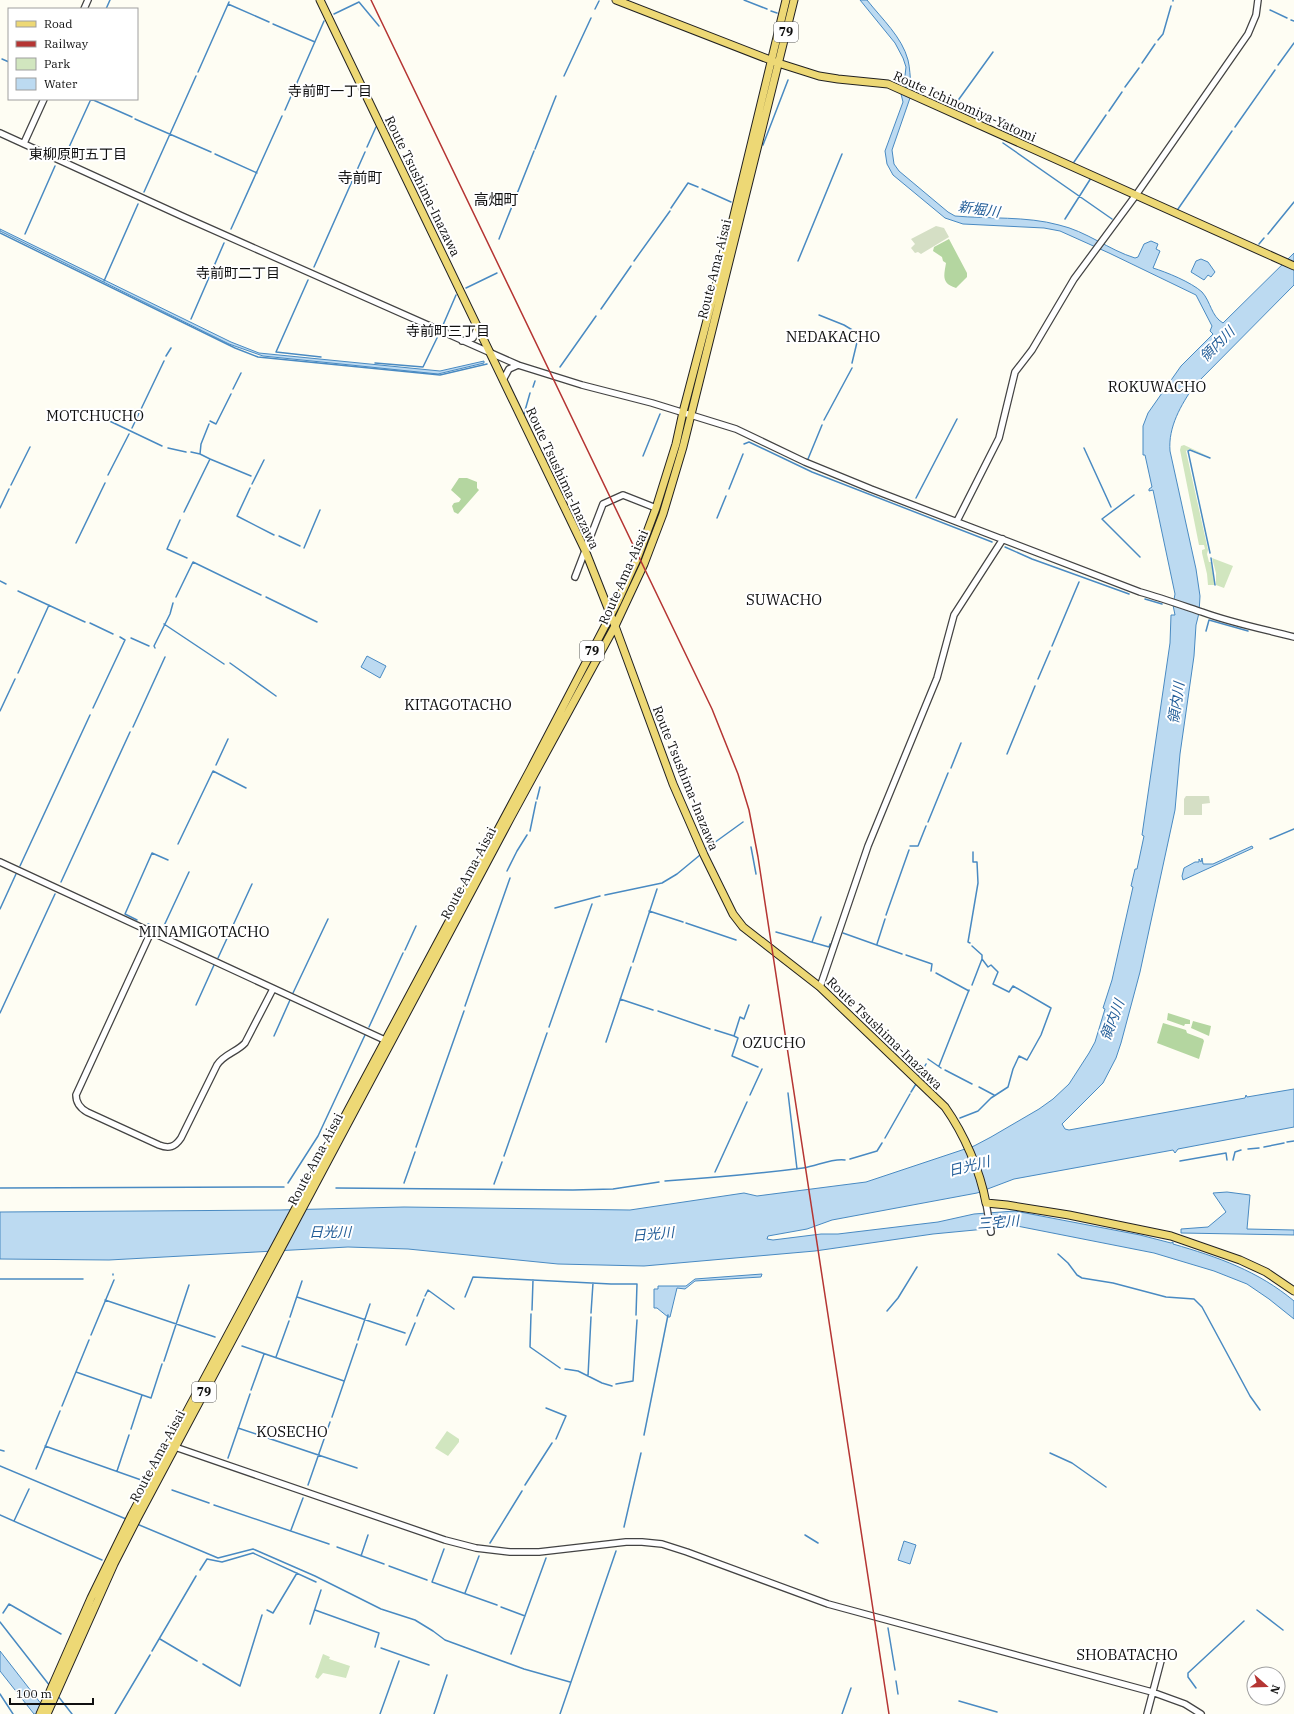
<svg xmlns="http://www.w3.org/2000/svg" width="1294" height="1714" viewBox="0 0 1294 1714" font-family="'IBM Plex Serif','Noto Sans JP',serif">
<rect width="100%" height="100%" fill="#fefdf3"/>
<!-- green -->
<path fill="#d1e6bf" d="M 1184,445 L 1210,457 L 1190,449 L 1186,451 L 1208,550 L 1207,554 L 1209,562 L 1211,562 L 1215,585 L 1208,585 L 1207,574 L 1202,553 L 1202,550 L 1205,549 L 1204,545 L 1199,545 L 1180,450 L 1181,446 Z
M 1212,558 L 1233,566 L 1224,588 L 1216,585 L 1216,573 Z
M 447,1431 L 459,1439 L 459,1442 L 448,1456 L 435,1448 Z
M 323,1654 L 330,1657 L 329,1659 L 350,1666 L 346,1678 L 323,1673 L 318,1679 L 315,1677 Z"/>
<!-- forest -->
<path fill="#b4d6a0" d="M 949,239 L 967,273 L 967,277 L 956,288 C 941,283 944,276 946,263 L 943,261 L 942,257 L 933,251 L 934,247 Z
M 459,478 L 467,478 L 477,482 L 477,488 L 479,490 L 458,514 L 454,512 L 452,506 L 454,503 L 459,502 L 461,499 L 451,490 Z
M 1168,1013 L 1190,1020 L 1190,1024 L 1185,1024 L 1184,1026 L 1167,1020 Z
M 1193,1021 L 1211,1026 L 1209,1036 L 1191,1028 Z
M 1163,1023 L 1186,1030 L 1187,1033 L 1203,1039 L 1204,1041 L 1199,1059 L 1157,1043 Z"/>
<!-- cemetery -->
<path fill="#d5dfc5" d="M 936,226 L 944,228 L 949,237 L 921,254 L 918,252 L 915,253 L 911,248 L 915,244 L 911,239 Z
M 1186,796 L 1209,796 L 1210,803 L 1202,804 L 1202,815 L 1184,815 L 1184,799 Z"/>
<!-- water -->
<path fill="#bcdaf1" stroke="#498ac2" d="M 860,0 L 867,0 C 882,19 902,37 908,60 C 910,68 910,77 911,85 L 912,88 L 910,98 L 892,150 L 894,164 L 899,171 L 948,212 L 955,216 C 988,219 1027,216 1059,225 C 1086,231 1109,250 1135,258 L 1138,257 L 1144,244 L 1151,241 L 1158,244 L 1156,249 L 1160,251 L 1153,268 C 1166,272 1191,282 1202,292 C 1211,302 1211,316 1223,323 L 1294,253 L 1294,285 L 1194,386 C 1181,405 1168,427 1170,451 L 1196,569 L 1200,596 L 1199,613 L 1196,625 L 1194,656 L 1180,754 L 1175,810 L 1140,972 L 1121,1043 L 1116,1058 L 1103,1083 L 1062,1124 L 1065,1129 L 1069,1130 L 1245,1098 L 1246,1095 L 1247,1097 L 1294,1089 L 1294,1127 L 1178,1149 L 1175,1153 L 1173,1150 L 1014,1179 L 977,1193 L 832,1220 L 807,1229 L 768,1236 L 767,1239 L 773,1240 L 821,1234 L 838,1234 L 938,1222 L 974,1214 L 1015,1211 L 1140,1235 L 1171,1243 L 1173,1242 L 1173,1244 C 1218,1257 1258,1271 1294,1301 L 1294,1319 L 1269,1299 L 1247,1284 L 1214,1271 L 1154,1253 L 1017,1226 L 933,1234 L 815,1251 L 644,1266 L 558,1264 L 408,1249 L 348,1247 L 109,1260 L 0,1259 L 0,1212 L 280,1210 L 404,1207 L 630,1210 L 744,1193 L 757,1196 L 866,1182 L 974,1146 L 991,1137 L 1039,1109 L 1053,1099 L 1069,1084 L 1089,1053 L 1095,1042 L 1105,1009 L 1103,1008 L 1112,980 L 1133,887 L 1131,886 L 1135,869 L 1137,869 L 1144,836 L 1142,835 L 1170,643 L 1171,615 L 1175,615 L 1173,605 L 1175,594 L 1153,490 L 1149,491 L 1149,489 L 1152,487 L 1145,455 L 1143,455 L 1143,426 L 1148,413 L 1181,366 L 1213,334 L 1210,331 L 1212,326 L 1196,295 L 1109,253 L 1060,231 L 1044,228 L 963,224 L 945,218 L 893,175 L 887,164 L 885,151 L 903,102 L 901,94 L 904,84 L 906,67 L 903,58 L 895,43 Z
M 0,229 L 231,342 L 259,353 L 440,371 L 484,361 L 484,363 L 438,374 L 263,356 L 229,344 L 0,231 Z
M 1201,259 L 1208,262 L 1215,272 L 1211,277 L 1208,275 L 1204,280 L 1191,272 L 1196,261 Z
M 367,656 L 386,666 L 380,678 L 361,667 Z
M 1252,846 L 1253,848 L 1183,880 L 1182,876 L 1184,868 L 1195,862 L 1199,862 L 1199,859 L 1201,862 L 1202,858 L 1203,864 L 1213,864 Z
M 1227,1192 L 1250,1195 L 1247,1229 L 1294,1230 L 1294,1235 L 1181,1233 L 1181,1229 L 1208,1227 L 1226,1212 L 1213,1193 Z
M 762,1274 L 761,1277 L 695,1281 L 685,1289 L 677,1288 L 670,1317 L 668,1317 L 657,1308 L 654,1308 L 654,1289 L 658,1289 L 658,1286 L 686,1286 L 695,1279 Z
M 904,1541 L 916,1545 L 910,1564 L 898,1560 Z
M 0,1651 L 49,1714 L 34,1714 L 0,1671 Z"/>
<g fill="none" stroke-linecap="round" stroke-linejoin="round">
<!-- stream -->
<path stroke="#498ac2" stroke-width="1.5" d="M 744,0 L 767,9
M 1173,1 L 1173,0
M 228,4 L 269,22
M 106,9 L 110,0
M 595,9 L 599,1
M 1270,10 L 1287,18
M 771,11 L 777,13
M 334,14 L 359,2 L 379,26
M 1291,20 L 1294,21
M 273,24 L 315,42
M 1158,40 L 1163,34 L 1171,6
M 2,59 L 9,62
M 1142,63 L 1155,44
M 1278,65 L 1294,43
M 198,72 L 229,2
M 564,76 L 591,18
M 1125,87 L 1139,68
M 91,99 L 132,117
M 954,106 L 993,52
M 285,110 L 324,21
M 1109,111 L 1122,92
M 135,119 L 211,152
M 1235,127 L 1275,70
M 1003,143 L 1112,219
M 763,145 L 788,80
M 367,147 L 376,127
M 535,149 L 556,96
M 215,154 L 257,173
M 65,156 L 91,99
M 1074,162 L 1106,115
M 702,189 L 731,202
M 144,192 L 196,76
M 671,208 L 688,183 L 698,187
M 1178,209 L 1232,131
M 1065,219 L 1091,178
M 231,229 L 282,116
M 0,233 L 235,348 L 258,357 L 440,375 L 487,364
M 25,234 L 55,166
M 1268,234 L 1294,202
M 499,239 L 534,151
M 1259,244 L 1264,238
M 634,261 L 670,211
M 798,261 L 842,154
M 314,267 L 365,152
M 308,280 L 276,352 L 321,357
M 104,281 L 138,204
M 466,288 L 497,273
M 601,309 L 631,266
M 819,315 L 844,325 L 859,334 L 852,363
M 191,319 L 224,243
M 443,325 L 456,295
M 166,356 L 171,348
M 375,363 L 423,367 L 437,338
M 560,367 L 596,316
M 533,387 L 535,381
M 233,389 L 241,373
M 524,414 L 530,393
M 99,416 L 162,446
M 824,420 L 852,368
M 210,421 L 216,424 L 231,394
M 132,428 L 164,361
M 744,444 L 749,442 L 812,472 L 992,542
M 168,448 L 186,452
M 1084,448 L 1111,507
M 200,454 L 201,444 L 209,424
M 643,456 L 660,414
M 210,459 L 251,476
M 808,459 L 822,425
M 108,475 L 129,434
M 252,484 L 264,460
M 11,485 L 30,447
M 250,488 L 237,516 L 274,535
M 729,489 L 743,454
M 1134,495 L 1102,519 L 1140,557
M 916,498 L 957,419
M 0,508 L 9,489
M 184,512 L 210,459 L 200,454 L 191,452
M 717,518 L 726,496
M 180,520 L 167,549 L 187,558
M 279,536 L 300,546
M 76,543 L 105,483
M 1005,547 L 1032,559 L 1129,594
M 304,548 L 320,510
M 1210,553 L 1188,451 L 1190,450 L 1210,458
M 1211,558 L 1215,585
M 0,581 L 6,584
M 18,591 L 85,622
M 176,597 L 193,562 L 261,595
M 266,597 L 317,622
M 1145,599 L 1162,604
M 90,623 L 113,634
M 164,624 L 224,664
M 1206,631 L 1209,620 L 1248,631
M 131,638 L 149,646
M 1052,646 L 1079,582
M 155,648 L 154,646 L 170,614 L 173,603
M 230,663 L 276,696
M 18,673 L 49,605
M 1038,679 L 1050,651
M 93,708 L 125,640 L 120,637
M 0,711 L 15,679
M 133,727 L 165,657
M 1007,754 L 1035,686
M 216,765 L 228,739
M 951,768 L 961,743
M 537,799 L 540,787
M 928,822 L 948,773
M 530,831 L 536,802
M 1270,839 L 1294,829
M 178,844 L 213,771 L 246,788
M 910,846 L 918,846 L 926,826
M 751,847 L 756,874
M 707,848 L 743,822
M 20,866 L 90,715
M 507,871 L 517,851 L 527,835
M 61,882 L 130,732
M 605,895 L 662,883 L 677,874 L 700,855
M 555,908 L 600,896
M 0,909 L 16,874
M 649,911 L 683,922
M 886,915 L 909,850
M 137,920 L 125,914 L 152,853 L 168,860
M 686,923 L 736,940
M 148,924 L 162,930 L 189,872
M 776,932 L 829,947 L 830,944 L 831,945 L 836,931
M 843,933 L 902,954
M 812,942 L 821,917
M 970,943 L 968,942 L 978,883 L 977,862 L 973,862 L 973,852
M 877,944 L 885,919
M 405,950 L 416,926
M 906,955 L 932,964 L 931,971
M 218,958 L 252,884
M 633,962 L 657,889
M 936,973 L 969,991
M 972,985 L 982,959 L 982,955 L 972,946
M 293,993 L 328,919
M 620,999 L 653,1010
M 196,1005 L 214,965
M 465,1006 L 510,878
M 658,1011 L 710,1029
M 0,1013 L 55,894
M 369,1027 L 403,953
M 549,1027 L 592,904
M 715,1030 L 734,1036 L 740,1017 L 744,1019 L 749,1005
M 274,1036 L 290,1000
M 734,1036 L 738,1038 L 732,1056 L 758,1067
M 606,1042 L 631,967
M 928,1059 L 941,1068
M 939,1066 L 969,990
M 945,1070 L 972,1084
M 918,1078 L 926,1064
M 979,1087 L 994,1095
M 911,1092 L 916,1084
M 788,1093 L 797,1169
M 750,1095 L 762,1069
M 960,1118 L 978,1111 L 991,1098 L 1008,1087 L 1013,1069 L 1019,1056 L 1027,1060 L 1041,1035 L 1051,1008 L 1013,986 L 1009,992 L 993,984 L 998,972 L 991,965 L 988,967 L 982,959
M 885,1138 L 910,1094
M 1287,1142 L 1294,1141
M 416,1147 L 464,1011
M 1264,1147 L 1284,1143
M 1248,1149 L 1259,1148
M 504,1156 L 547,1033
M 850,1159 L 877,1151 L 882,1143
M 1233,1160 L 1235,1152 L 1241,1150
M 1180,1161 L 1226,1153 L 1227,1160
M 715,1172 L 747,1102
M 665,1181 C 711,1178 757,1174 803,1168 C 817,1166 832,1158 845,1160
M 288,1183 L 318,1136 L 365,1035
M 404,1183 L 415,1152
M 494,1184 L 502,1162
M 0,1188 L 284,1187
M 336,1188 L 573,1190 L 613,1189 L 659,1182
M 1058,1254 L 1068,1263 L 1077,1275 L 1082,1278 L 1113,1283 L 1166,1297 L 1194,1299 L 1202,1307 L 1250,1396 L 1260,1410
M 113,1274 L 113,1275
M 0,1279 L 83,1279
M 425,1296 L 428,1290 L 454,1309
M 297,1297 L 405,1333
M 465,1297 L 473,1277 L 611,1284 L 637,1284 L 636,1315
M 105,1300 L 215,1337
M 532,1310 L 533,1280
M 887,1311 L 898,1298 L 917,1267
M 591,1313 L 593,1283
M 531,1314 L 530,1347 L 560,1368
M 417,1316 L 424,1299
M 290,1317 L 302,1281
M 91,1335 L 114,1280
M 358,1340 L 370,1304
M 406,1345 L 415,1323
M 242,1346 L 344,1381
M 276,1357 L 289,1321
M 164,1361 L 189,1285
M 565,1369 L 578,1371 L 602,1383 L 612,1386
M 76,1372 L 151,1398 L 162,1364
M 588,1376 L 591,1317
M 616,1384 L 633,1381 L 637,1320
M 251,1390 L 264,1354
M 62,1406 L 89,1340
M 546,1408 L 566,1416 L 556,1439
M 332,1417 L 357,1344
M 238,1428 L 357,1468
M 131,1429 L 142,1395
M 644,1435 L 668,1315
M 45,1446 L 144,1481
M 0,1450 L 4,1451
M 1050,1453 L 1072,1463 L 1106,1487
M 228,1458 L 250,1394
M 0,1466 L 126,1519
M 36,1469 L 60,1411
M 117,1471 L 129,1435
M 308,1485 L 330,1422
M 525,1485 L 552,1443
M 172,1490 L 209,1503
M 214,1505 L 329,1544
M 0,1515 L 102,1560
M 14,1521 L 29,1489
M 137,1524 L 218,1558 L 253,1549 L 315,1576 L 381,1609 L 415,1620 L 433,1631 L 445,1640 L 524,1669 L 570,1682
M 624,1527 L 641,1453
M 291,1530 L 303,1498
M 805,1535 L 818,1543
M 490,1543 L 522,1491
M 337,1547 L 384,1564
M 444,1549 L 432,1582 L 497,1605
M 361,1556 L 368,1535
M 389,1566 L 427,1580
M 200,1570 L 207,1559 L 222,1562 L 253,1553 L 316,1582
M 465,1593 L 479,1556
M 501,1607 L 525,1616
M 267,1610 L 273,1613 L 297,1573
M 315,1610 L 379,1633 L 375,1647
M 1257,1610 L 1283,1630
M 3,1613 L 9,1604 L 61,1634
M 0,1622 L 50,1686
M 310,1624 L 321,1590
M 888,1628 L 895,1670
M 160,1639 L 197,1661
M 381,1648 L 429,1665
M 152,1651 L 196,1576
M 511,1654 L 546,1558
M 203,1664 L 240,1686 L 262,1615
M 896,1681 L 898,1694
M 1196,1688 L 1188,1677 L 1188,1673 L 1244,1621
M 0,1694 L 13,1714
M 58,1696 L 72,1714
M 959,1701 L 997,1712
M 115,1714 L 150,1655
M 380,1714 L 399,1661
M 434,1714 L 447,1675
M 560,1714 L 616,1551
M 842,1714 L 851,1688"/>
<!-- minor casing -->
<g stroke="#434343" stroke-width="8">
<path id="minor" d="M 84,9 L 88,0
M 0,133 L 184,217 L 518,365 L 582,385 L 652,403 L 736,429 L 805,462 L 871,489 L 1140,592 C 1161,598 1181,605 1202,612 C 1232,623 1263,629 1294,637
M 24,143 L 44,99
M 462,341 L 473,338 L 478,326
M 503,380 L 509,369 L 518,365
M 957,521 L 999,438 L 1015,372 L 1032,350 L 1074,279 L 1136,195 L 1248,34 L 1256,15 L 1258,0
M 575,577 L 603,504 L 623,495 L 656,508
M 0,862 L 389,1042
M 151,932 L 76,1095 C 76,1103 80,1108 87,1112 L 159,1145 C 169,1149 175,1147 181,1138 L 217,1065 C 224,1054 237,1052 245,1043 L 273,989
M 820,987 L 868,846 L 937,678 L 954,615 L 1003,539
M 986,1203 L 991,1232
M 172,1446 L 445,1540 L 476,1548 L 510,1552 L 539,1552 L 626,1542 L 642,1542 L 662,1544 L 687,1552 L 828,1604 L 1152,1692 L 1185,1704 L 1201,1714
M 1147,1714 L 1163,1653"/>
</g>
<!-- major casing -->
<g stroke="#212121" stroke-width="9">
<path id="major" d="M 320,0 L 585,550 L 615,626 L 673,784 L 704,855 L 733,914 L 743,927 L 820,987 L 945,1107 C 964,1134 980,1170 986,1203 L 1007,1205 L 1069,1215 L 1171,1236 L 1240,1260 L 1266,1272 L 1294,1291
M 616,0 L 778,63 L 819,76 L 838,79 L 888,84 L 1294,266
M 40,1714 L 91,1598 L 132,1514 L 530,770 L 617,603 L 637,559 L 656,508 L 676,444 L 683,412 L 729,236 L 786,0
M 47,1714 L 114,1564 L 138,1517 L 511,817 L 615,626 L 644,564 L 663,514 L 683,447 L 794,0"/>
</g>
<!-- minor -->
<use href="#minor" stroke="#fff" stroke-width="5.5"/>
<!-- major -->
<use href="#major" stroke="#edd875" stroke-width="7"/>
<!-- rail -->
<path stroke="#b53533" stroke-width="1.5" d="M 371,0 L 712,709 L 738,774 L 749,810 L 758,857 L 889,1714"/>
</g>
<g text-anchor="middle" stroke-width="4" stroke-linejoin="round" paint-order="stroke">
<!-- shield labels -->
<g fill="#fff" stroke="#585858" stroke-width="1">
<rect x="774" y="22" width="24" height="20" rx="3"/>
<rect x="580" y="641" width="24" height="20" rx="3"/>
<rect x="192" y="1382" width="24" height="20" rx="3"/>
</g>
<g font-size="12" font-weight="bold" fill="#101010">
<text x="786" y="36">79</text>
<text x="592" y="655">79</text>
<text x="204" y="1396">79</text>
</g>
<!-- street labels -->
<g font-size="13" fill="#101010" stroke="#fff">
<text transform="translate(965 106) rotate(24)" y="5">Route Ichinomiya-Yatomi</text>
<text transform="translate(423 186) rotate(64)" y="5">Route Tsushima-Inazawa</text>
<text transform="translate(714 269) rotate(-76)" y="5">Route Ama-Aisai</text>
<text transform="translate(563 478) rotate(65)" y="5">Route Tsushima-Inazawa</text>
<text transform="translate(623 577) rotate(-66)" y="5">Route Ama-Aisai</text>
<text transform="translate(686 778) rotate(68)" y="5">Route Tsushima-Inazawa</text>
<text transform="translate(468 873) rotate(-62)" y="5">Route Ama-Aisai</text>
<text transform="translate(885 1033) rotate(44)" y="5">Route Tsushima-Inazawa</text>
<text transform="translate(315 1159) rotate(-62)" y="5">Route Ama-Aisai</text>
<text transform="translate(157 1456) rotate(-62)" y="5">Route Ama-Aisai</text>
</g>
<!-- neighbourhood labels -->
<g font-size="14" fill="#101010" stroke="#fff">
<text x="330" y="96">寺前町一丁目</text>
<text x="78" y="159">東柳原町五丁目</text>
<text x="238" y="278">寺前町二丁目</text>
<text x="448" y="336">寺前町三丁目</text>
</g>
<!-- water labels -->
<g font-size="14" font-style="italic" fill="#225d98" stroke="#fff">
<text transform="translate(979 209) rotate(8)" y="5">新堀川</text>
<text transform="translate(1217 344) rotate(-45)" y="5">領内川</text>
<text transform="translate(1176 703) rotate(-82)" y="5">領内川</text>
<text transform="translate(1112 1020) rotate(-69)" y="5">領内川</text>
<text transform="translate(969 1166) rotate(-14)" y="5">日光川</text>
<text transform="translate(998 1222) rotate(-4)" y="5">三宅川</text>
<text x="330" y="1237">日光川</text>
<text transform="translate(653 1234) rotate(-5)" y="5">日光川</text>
</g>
<!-- quarter labels -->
<g font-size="15" fill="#101010" stroke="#fff">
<text x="360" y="183">寺前町</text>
<text x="496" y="205">高畑町</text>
<text x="833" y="342">NEDAKACHO</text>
<text x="1157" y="392">ROKUWACHO</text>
<text x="95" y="421">MOTCHUCHO</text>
<text x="784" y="605">SUWACHO</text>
<text x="458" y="710">KITAGOTACHO</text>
<text x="204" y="937">MINAMIGOTACHO</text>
<text x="774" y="1048">OZUCHO</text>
<text x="292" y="1437">KOSECHO</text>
<text x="1127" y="1660">SHOBATACHO</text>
</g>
</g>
<!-- legend -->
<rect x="8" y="8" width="130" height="92" fill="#ffffff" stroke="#9f9f9f"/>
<rect x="16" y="21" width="20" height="6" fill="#edd875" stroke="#9f9f9f"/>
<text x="44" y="28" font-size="12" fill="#101010">Road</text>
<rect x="16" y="41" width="20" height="6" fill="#b53533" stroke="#9f9f9f"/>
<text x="44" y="48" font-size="12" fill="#101010">Railway</text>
<rect x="16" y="58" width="20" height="12" fill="#d1e6bf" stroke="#9f9f9f"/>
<text x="44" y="68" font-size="12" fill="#101010">Park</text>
<rect x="16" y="78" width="20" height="12" fill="#bcdaf1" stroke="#9f9f9f"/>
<text x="44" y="88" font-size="12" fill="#101010">Water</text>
<!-- north arrow -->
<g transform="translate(1266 1686) rotate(110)"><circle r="19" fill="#ffffff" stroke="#9f9f9f"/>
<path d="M0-3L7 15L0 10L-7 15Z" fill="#b53533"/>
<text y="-6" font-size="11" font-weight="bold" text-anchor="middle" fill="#101010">N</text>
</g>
<!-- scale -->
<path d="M10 1698v6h83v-6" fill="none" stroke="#101010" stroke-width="2"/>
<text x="16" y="1698" font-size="12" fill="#101010" stroke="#ffffff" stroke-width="3" paint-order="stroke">100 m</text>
</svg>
